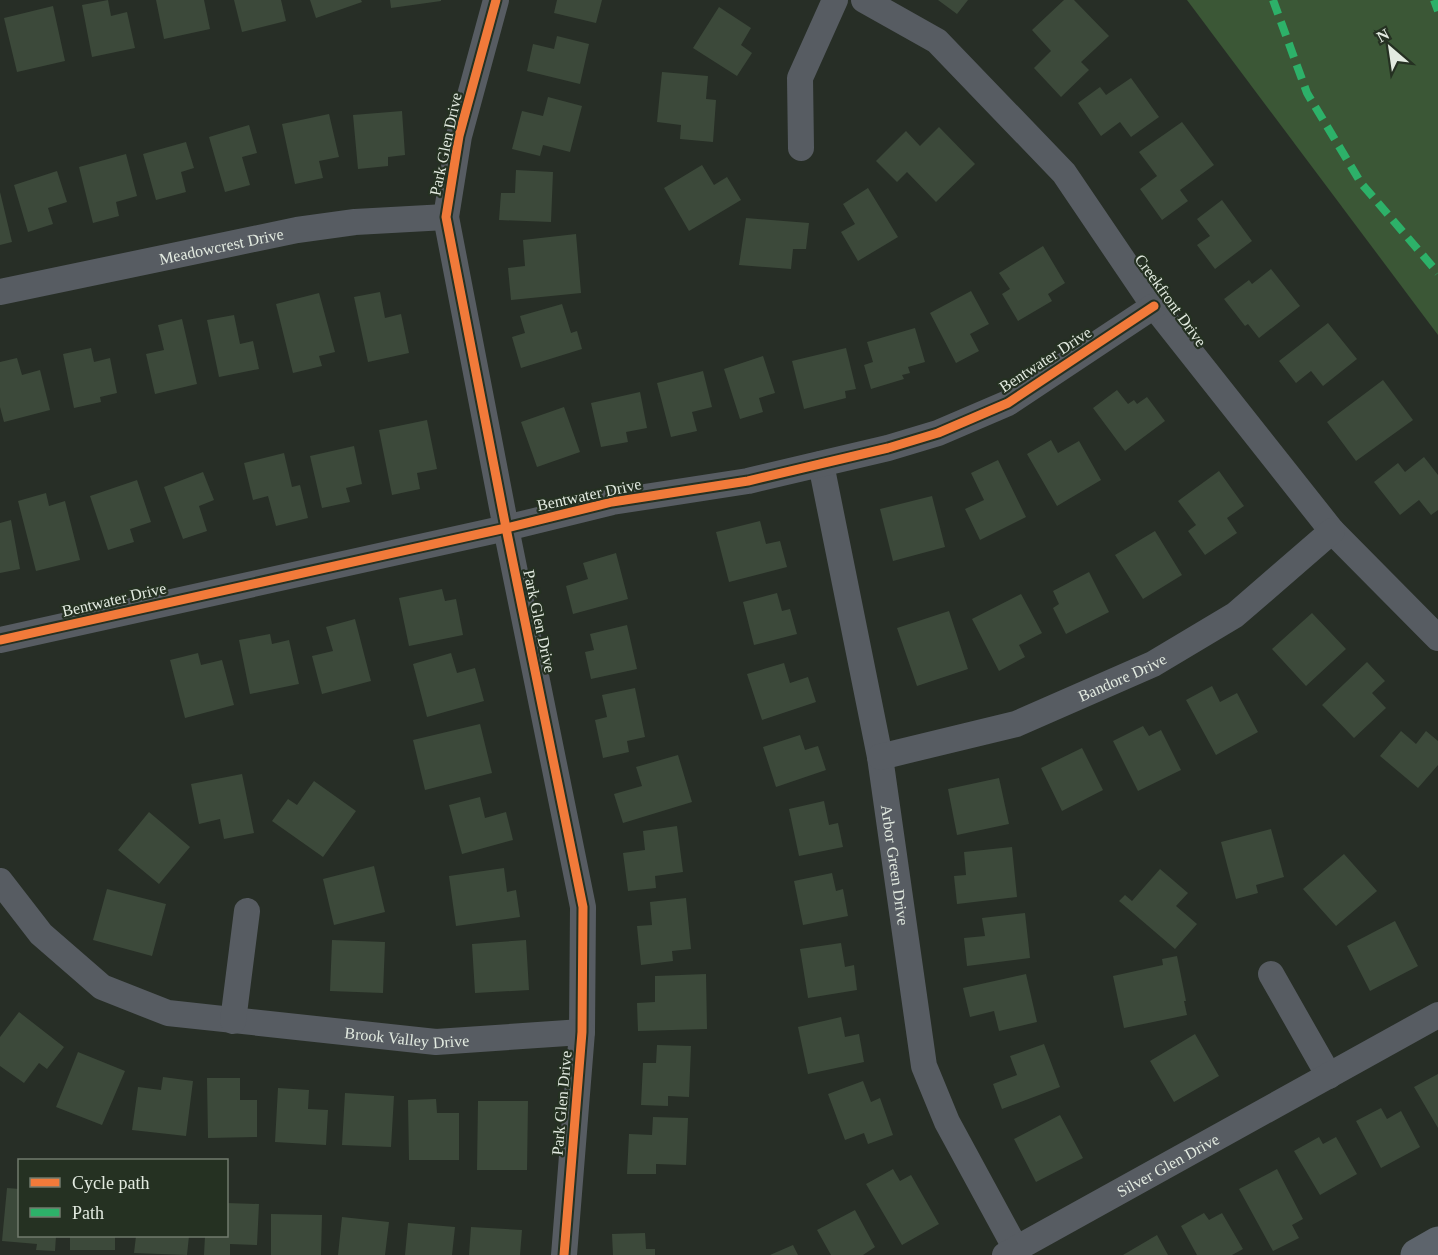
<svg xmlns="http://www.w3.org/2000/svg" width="1438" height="1255" viewBox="0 0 1438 1255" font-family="'Times New Roman',serif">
<rect width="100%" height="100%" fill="#272e26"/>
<!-- green -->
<path fill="#3b5736" d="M 1187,0 L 1438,0 L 1438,335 Z"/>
<!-- building -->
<path fill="#3c493a" d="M 108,0 L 111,16 L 127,12 L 135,48 L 92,57 L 82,5 Z
M 156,0 L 204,0 L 210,29 L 164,39 Z
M 234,0 L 281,0 L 286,21 L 242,32 Z
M 310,0 L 361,0 L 362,2 L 316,18 Z
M 390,0 L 441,0 L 441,1 L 391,8 Z
M 557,0 L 602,0 L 596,23 L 554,13 Z
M 938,0 L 968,0 L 957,14 Z
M 1064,0 L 1074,0 L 1109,36 L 1081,62 L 1089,70 L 1061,97 L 1034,68 L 1051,51 L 1032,30 Z
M 53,6 L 65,61 L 17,72 L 4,18 Z
M 719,7 L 751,28 L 741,45 L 752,53 L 737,76 L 693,48 Z
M 557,36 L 589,44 L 580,84 L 527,71 L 533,44 L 554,49 Z
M 662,72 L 708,76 L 706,99 L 716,100 L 713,142 L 680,139 L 681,125 L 657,122 Z
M 1131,78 L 1159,117 L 1131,137 L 1120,122 L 1101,136 L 1078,103 L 1100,87 L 1106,95 Z
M 548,97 L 582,106 L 570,152 L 543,145 L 540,156 L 512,149 L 522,111 L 543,116 Z
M 402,111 L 405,155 L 388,157 L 388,166 L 358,169 L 353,115 Z
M 329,114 L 339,157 L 319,161 L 323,178 L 295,184 L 282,124 Z
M 1182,122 L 1214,165 L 1180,190 L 1188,201 L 1162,220 L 1140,189 L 1157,176 L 1139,152 Z
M 249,125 L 257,153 L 242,157 L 250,185 L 225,192 L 209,137 Z
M 939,127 L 975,164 L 936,202 L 907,172 L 897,182 L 876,161 L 906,131 L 920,146 Z
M 186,142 L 194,168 L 181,172 L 186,192 L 156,200 L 143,154 Z
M 126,154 L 137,196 L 116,202 L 119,216 L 93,223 L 79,167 Z
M 702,165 L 714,185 L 727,177 L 741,200 L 689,231 L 664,188 Z
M 516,170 L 553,172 L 551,222 L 499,220 L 501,193 L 515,193 Z
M 57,171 L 67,202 L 48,208 L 53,224 L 28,232 L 14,185 Z
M 868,188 L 898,237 L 858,261 L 841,232 L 855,224 L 843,204 Z
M 0,192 L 12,242 L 0,245 Z
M 1222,200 L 1252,241 L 1215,269 L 1197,245 L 1210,236 L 1197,219 Z
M 746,218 L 809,223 L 806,249 L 793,249 L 791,269 L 739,265 Z
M 576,234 L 581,293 L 511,300 L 508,268 L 525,266 L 523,240 Z
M 1043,246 L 1065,283 L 1048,294 L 1052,301 L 1018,321 L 1002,294 L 1010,289 L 999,273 Z
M 1271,269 L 1300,306 L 1259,338 L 1248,324 L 1245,326 L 1224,299 L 1249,280 L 1252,284 Z
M 971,291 L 989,324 L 970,334 L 979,351 L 956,363 L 930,313 Z
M 380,292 L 385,318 L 401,314 L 409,353 L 368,362 L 354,297 Z
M 319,293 L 335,352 L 319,356 L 322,366 L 293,373 L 276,304 Z
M 562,304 L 571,333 L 577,331 L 582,349 L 521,368 L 512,337 L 525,333 L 520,316 Z
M 234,315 L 240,344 L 253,341 L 259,369 L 219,377 L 207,320 Z
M 182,319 L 197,384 L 155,394 L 146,354 L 164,350 L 158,325 Z
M 1328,323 L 1357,359 L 1323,386 L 1311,371 L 1296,383 L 1279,361 Z
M 915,328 L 925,362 L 908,367 L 910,373 L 902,375 L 904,379 L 871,389 L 864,365 L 873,362 L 867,342 Z
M 91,348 L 94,362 L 110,358 L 117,393 L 100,397 L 101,402 L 74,408 L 63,354 Z
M 846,348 L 856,389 L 845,391 L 846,398 L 804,409 L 792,361 Z
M 763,356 L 775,393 L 759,398 L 763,412 L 740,419 L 724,369 Z
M 17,358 L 22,375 L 40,370 L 50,410 L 4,422 L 0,407 L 0,362 Z
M 703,371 L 712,407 L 692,412 L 697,431 L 671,437 L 657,383 Z
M 1383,380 L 1413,420 L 1356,461 L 1327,422 Z
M 1117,390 L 1128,404 L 1134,400 L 1137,404 L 1147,397 L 1165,421 L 1125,451 L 1093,408 Z
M 640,392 L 647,428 L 626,432 L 628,442 L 601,447 L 591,403 Z
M 564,407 L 580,452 L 537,467 L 521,422 Z
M 427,420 L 437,469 L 417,473 L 420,489 L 392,495 L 379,430 Z
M 1051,440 L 1058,453 L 1079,441 L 1101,480 L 1057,506 L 1027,454 Z
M 354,446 L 362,484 L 346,488 L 350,502 L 322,508 L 310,456 Z
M 284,453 L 292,487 L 300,485 L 308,518 L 276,526 L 268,496 L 253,500 L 244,463 Z
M 1424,457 L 1438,475 L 1438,510 L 1431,515 L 1419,500 L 1400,515 L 1374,482 L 1398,463 L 1405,472 Z
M 998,460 L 1026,517 L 980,540 L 965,509 L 984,500 L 971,473 Z
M 1219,471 L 1244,506 L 1227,518 L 1237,533 L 1205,555 L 1188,531 L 1196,525 L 1178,501 Z
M 203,472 L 214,500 L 199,506 L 207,531 L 183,539 L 164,487 Z
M 137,480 L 151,522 L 130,529 L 134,542 L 108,550 L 90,496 Z
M 46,493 L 49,506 L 65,501 L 80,560 L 36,571 L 18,501 Z
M 932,496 L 945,547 L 893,561 L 880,509 Z
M 11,520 L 20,569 L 0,573 L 0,523 Z
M 760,521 L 766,544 L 780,541 L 787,567 L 729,582 L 716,532 Z
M 1155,531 L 1182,575 L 1143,599 L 1115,555 Z
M 616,553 L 628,599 L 573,614 L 566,586 L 588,579 L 583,563 Z
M 1089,572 L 1109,612 L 1066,634 L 1053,608 L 1059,604 L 1053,591 Z
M 442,589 L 445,601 L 456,599 L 463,635 L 409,646 L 399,598 Z
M 777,593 L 782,611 L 790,609 L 797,634 L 754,645 L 743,602 Z
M 1021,594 L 1042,633 L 1019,645 L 1025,657 L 999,671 L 972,619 Z
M 949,611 L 968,669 L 917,686 L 897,628 Z
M 1312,613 L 1346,649 L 1306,686 L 1272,649 Z
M 355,619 L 371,681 L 322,694 L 312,656 L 333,651 L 326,627 Z
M 627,625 L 637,669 L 591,679 L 585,652 L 594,650 L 590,634 Z
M 270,634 L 272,644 L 289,640 L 299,684 L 250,694 L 239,640 Z
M 198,653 L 201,665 L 222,660 L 234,705 L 185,718 L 170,660 Z
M 451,653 L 457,673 L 475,668 L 484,701 L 427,717 L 413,664 Z
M 1367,662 L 1385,681 L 1372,693 L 1386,708 L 1354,738 L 1322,705 Z
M 784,663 L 790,683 L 808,677 L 816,702 L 762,720 L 747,674 Z
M 1212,686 L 1220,702 L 1237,693 L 1258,732 L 1216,755 L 1186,700 Z
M 635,688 L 645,737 L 627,741 L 629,752 L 603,758 L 595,720 L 607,717 L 602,695 Z
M 480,724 L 492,773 L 425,790 L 413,740 Z
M 1143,726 L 1149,736 L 1161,730 L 1181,770 L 1138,791 L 1113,741 Z
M 1401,731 L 1416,744 L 1426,731 L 1438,741 L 1438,765 L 1418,788 L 1380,756 Z
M 800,735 L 805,750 L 818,746 L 826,770 L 776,787 L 763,747 Z
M 1082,748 L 1103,790 L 1062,811 L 1041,768 Z
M 678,755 L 692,802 L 623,823 L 614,794 L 642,786 L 636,767 Z
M 242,774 L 254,833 L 224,839 L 220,819 L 199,824 L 191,784 Z
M 999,778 L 1009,824 L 957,835 L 948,789 Z
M 314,781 L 356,811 L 323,857 L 272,821 L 288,799 L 297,805 Z
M 480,797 L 485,818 L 506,812 L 513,840 L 462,854 L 449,805 Z
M 824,801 L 829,825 L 838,823 L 843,847 L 799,856 L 789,809 Z
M 149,812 L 190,847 L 159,884 L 118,850 Z
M 677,826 L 683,872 L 655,876 L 656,888 L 628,891 L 623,853 L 645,850 L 643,831 Z
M 1271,829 L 1284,877 L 1256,885 L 1258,893 L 1236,899 L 1221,842 Z
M 1012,847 L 1017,897 L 957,904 L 954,876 L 966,875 L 964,852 Z
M 1344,854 L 1377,891 L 1336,926 L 1303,889 Z
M 374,866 L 385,912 L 334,925 L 323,879 Z
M 504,868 L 507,892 L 516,890 L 520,917 L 456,926 L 449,876 Z
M 1160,869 L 1188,893 L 1176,906 L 1197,924 L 1175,949 L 1119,901 L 1125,895 L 1132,901 Z
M 832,873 L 836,891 L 843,889 L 848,916 L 803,925 L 794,881 Z
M 107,889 L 166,904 L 152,956 L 93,940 Z
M 686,898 L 691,949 L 672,951 L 673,961 L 641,965 L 637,926 L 652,925 L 650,902 Z
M 1025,913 L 1030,958 L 967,966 L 964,938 L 985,936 L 982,918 Z
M 1395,921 L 1418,966 L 1370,991 L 1347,946 Z
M 332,940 L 385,942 L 383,993 L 330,991 Z
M 526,940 L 529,990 L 475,993 L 472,944 Z
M 841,943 L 845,967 L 854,965 L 857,990 L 808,998 L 800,949 Z
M 1177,956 L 1186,1001 L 1184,1001 L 1187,1015 L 1124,1028 L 1113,976 L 1163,965 L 1162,959 Z
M 706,974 L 707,1029 L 638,1031 L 637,1003 L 655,1002 L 655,976 Z
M 1026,974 L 1037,1022 L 999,1031 L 994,1011 L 970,1017 L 963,988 Z
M 19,1012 L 64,1047 L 47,1069 L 39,1063 L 24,1083 L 0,1066 L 0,1037 Z
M 841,1017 L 845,1037 L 859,1034 L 864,1062 L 808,1074 L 798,1027 Z
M 1195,1034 L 1219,1076 L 1174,1102 L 1150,1061 Z
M 1044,1044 L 1060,1087 L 1002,1109 L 993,1084 L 1017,1075 L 1010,1056 Z
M 657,1045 L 691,1046 L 689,1097 L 668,1096 L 668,1106 L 641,1105 L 643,1063 L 656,1063 Z
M 78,1052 L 125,1071 L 102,1125 L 56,1107 Z
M 1438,1074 L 1438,1128 L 1414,1087 Z
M 163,1077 L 193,1081 L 186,1136 L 132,1130 L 138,1087 L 161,1090 Z
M 207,1078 L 240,1078 L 240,1100 L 257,1100 L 257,1137 L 208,1138 Z
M 863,1081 L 871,1102 L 880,1098 L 893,1135 L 868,1144 L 864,1133 L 845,1140 L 828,1094 Z
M 278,1088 L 309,1090 L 308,1109 L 328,1110 L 326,1145 L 275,1142 Z
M 345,1093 L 394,1096 L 391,1147 L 342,1145 Z
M 436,1099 L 437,1113 L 459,1113 L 459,1160 L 409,1160 L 408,1100 Z
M 478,1101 L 528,1101 L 527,1170 L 477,1170 Z
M 1381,1108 L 1387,1119 L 1401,1111 L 1420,1147 L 1381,1168 L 1356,1121 Z
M 1060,1115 L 1083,1158 L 1036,1182 L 1014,1139 Z
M 653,1117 L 688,1118 L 686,1165 L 656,1164 L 656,1174 L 627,1174 L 629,1134 L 652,1135 Z
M 1319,1137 L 1323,1144 L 1336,1137 L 1357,1174 L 1320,1195 L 1294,1151 Z
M 893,1169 L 900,1181 L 911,1175 L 939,1224 L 902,1245 L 866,1184 Z
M 1277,1169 L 1303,1219 L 1292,1225 L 1299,1238 L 1273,1251 L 1239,1189 Z
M 7,1188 L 20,1189 L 20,1236 L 56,1236 L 55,1251 L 36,1250 L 37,1244 L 2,1241 Z
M 226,1203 L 259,1204 L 257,1245 L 230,1244 L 230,1255 L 204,1255 L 205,1236 L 226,1236 Z
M 855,1210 L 875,1247 L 863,1255 L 831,1255 L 817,1230 Z
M 1204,1213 L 1209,1220 L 1222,1213 L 1243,1249 L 1232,1255 L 1197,1255 L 1181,1226 Z
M 271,1214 L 322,1215 L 321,1255 L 271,1255 Z
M 342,1217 L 389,1222 L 385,1255 L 338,1255 Z
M 408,1223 L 455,1227 L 452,1255 L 405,1255 Z
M 471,1227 L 522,1230 L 520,1255 L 469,1255 Z
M 645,1233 L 646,1249 L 655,1249 L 655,1255 L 613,1255 L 612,1234 Z
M 1157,1235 L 1168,1255 L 1123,1255 Z
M 70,1236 L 115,1236 L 115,1250 L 70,1250 Z
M 136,1236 L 189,1236 L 187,1255 L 134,1253 Z
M 793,1245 L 798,1255 L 770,1255 Z"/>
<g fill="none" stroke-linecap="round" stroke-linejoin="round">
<!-- minor -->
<g stroke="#575c62" stroke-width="26">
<path d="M 496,0 L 459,136 L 446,217 L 506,528 L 583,907 L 582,1032 L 564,1255"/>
<path d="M 864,0 L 937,41 L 1064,173 L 1154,306 L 1332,531 L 1438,638"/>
<path d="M 801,148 L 800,78 L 835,0"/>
<path id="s1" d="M 0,292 L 297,230 L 355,222 L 446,217"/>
<path id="s2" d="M 821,464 L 880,757 L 924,1066 L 947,1122 L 1016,1249"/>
<path d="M 0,640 L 506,528 L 612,502 L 748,481 L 888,448 L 938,433 L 1008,403 L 1154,306"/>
<path id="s3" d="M 880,757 L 1016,724 L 1153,664 L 1235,615 L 1332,531"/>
<path id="s4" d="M 0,881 L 41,934 L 102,987 L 168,1013 L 436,1042 L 582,1032"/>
<path d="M 1271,974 L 1329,1076"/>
<path d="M 233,1021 L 247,911"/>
<path id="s5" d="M 1005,1255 L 1438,1015"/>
</g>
<!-- major -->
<path stroke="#5d646c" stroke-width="33" d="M 1417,1255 L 1438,1243"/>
<!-- quiet -->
<path stroke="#2db169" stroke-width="8" stroke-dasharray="15 8" stroke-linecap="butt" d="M 1273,0 L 1307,93 L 1361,183 L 1438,273
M 1434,0 L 1438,11"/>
<!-- cycleway casing -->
<g stroke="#253122" stroke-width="13">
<path id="cycleway" d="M 496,0 L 459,136 L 446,217 L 506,528 L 583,907 L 582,1032 L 564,1255
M 0,640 L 506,528 L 612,502 L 748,481 L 888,448 L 938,433 L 1008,403 L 1154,306"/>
</g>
<!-- cycleway -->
<use href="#cycleway" stroke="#f17a3a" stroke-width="9"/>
</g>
<g text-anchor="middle" stroke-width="4.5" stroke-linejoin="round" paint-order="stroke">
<!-- street labels -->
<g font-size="16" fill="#e2eae0" stroke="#253122">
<text transform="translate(445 144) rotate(-78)" y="6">Park Glen Drive</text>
<text dy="6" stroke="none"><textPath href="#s1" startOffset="226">Meadowcrest Drive</textPath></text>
<text transform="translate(1171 300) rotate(54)" y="6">Creekfront Drive</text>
<text transform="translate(1045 359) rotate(-33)" y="6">Bentwater Drive</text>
<text transform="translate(589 494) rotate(-12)" y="6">Bentwater Drive</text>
<text transform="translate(114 599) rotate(-13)" y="6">Bentwater Drive</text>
<text transform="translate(540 621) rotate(78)" y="6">Park Glen Drive</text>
<text dy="6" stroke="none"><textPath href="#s3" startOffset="256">Bandore Drive</textPath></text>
<text dy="6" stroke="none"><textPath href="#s2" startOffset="408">Arbor Green Drive</textPath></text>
<text dy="6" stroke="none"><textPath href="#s4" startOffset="459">Brook Valley Drive</textPath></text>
<text transform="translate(561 1103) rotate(-85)" y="6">Park Glen Drive</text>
<text dy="6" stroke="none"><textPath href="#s5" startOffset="186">Silver Glen Drive</textPath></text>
</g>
</g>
<!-- legend -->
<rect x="18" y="1159" width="210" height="78" fill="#253122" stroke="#717b6e" stroke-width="1.5"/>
<rect x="30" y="1178" width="30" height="9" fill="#f17a3a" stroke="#717b6e" stroke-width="1.5"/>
<text x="72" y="1189" font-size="18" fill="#e2eae0">Cycle path</text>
<rect x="30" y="1208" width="30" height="9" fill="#2db169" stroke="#717b6e" stroke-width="1.5"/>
<text x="72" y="1219" font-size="18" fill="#e2eae0">Path</text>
<!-- north arrow -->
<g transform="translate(1390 48) rotate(331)" stroke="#253122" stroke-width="4.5" paint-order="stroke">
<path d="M0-4.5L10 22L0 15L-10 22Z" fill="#e2eae0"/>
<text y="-9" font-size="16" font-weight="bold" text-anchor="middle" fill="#e2eae0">N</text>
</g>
</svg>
